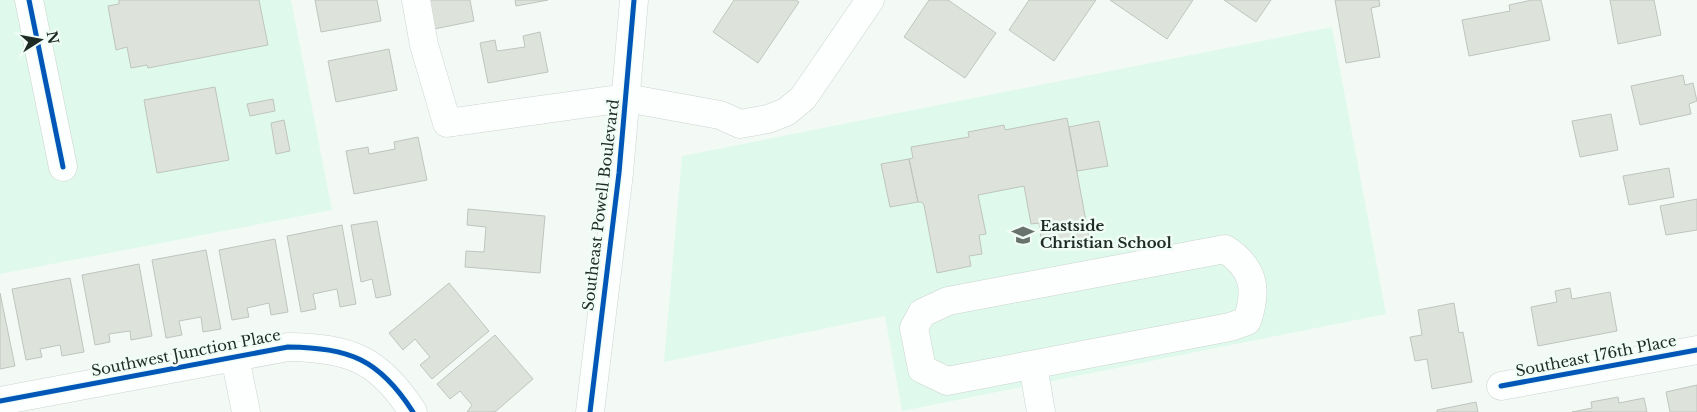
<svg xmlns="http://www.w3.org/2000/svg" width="1697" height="412" viewBox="0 0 1697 412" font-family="'Libre Baskerville',serif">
<rect width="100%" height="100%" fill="#f3faf6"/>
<!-- built -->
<path fill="#dff9ec" d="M 0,0 L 291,0 L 332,210 L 0,274 Z
M 1332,27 L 1386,314 L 902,411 L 885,316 L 664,362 L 682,156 Z"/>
<!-- building -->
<path fill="#dde3db" stroke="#bfc5be" d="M 119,0 L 259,0 L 268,45 L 148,68 L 147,65 L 131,68 L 127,47 L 116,50 L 108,6 L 119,4 Z
M 315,0 L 377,0 L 381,21 L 321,32 Z
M 429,0 L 470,0 L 474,21 L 434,29 Z
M 515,0 L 548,0 L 516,6 Z
M 734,0 L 796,0 L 799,2 L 758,63 L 713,32 Z
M 929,0 L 948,0 L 996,33 L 965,78 L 904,37 Z
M 1029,0 L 1096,0 L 1054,61 L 1009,30 Z
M 1110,0 L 1193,0 L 1167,39 Z
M 1224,0 L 1271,0 L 1256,22 Z
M 1335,0 L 1379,0 L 1380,6 L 1371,8 L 1380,57 L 1346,63 Z
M 1532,0 L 1541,0 L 1550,40 L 1469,56 L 1462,20 L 1510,11 L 1509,5 Z
M 1610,0 L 1654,0 L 1661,35 L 1618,44 Z
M 540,32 L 548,72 L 488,83 L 480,43 L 495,40 L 497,51 L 525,47 L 523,36 Z
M 389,49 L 397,90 L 336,102 L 328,61 Z
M 1683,75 L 1685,85 L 1693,83 L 1697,101 L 1689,104 L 1691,114 L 1640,125 L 1631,86 Z
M 215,87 L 229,160 L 157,173 L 144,100 Z
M 273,99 L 275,111 L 250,116 L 247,104 Z
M 1611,114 L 1618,150 L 1580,157 L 1572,121 Z
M 1067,118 L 1090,243 L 1051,250 L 1049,237 L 1041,238 L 1039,223 L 1031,224 L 1024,186 L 978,195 L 986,234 L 979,235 L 982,254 L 969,256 L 971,266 L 937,273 L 924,205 L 922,202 L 918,202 L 909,159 L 913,158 L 911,147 L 969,137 L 968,132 L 1004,125 L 1005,130 Z
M 284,120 L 290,151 L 276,154 L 271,123 Z
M 1099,121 L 1108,166 L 1077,171 L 1069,127 Z
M 418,137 L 427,180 L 354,194 L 346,151 L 368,147 L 369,154 L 395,149 L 394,142 Z
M 909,159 L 918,202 L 890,207 L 881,164 Z
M 1669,168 L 1674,197 L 1629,205 L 1623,176 Z
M 1697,199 L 1697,230 L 1666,235 L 1660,206 Z
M 468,209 L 545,216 L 540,273 L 465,267 L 466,251 L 484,252 L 486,227 L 467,225 Z
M 377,221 L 391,295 L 376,298 L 372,279 L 361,282 L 351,225 Z
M 342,225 L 356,304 L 340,307 L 337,289 L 313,294 L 316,309 L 301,312 L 287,236 Z
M 275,239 L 288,312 L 271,315 L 269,303 L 247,308 L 249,317 L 232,320 L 219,250 Z
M 206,250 L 221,329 L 203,332 L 201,317 L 179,321 L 182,335 L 166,338 L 152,260 Z
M 139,264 L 152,336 L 131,340 L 130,331 L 109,334 L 110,342 L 95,345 L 82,275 Z
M 70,278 L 84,352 L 62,356 L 60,345 L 40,349 L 42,357 L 26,360 L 12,289 Z
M 449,283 L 489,331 L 432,379 L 420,365 L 430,357 L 415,339 L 403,350 L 389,333 Z
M 1570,288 L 1572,299 L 1610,292 L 1617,331 L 1538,346 L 1531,307 L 1557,302 L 1555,291 Z
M 0,293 L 15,366 L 0,369 Z
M 1454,303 L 1459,333 L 1463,332 L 1472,382 L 1432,389 L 1427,359 L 1415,361 L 1410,337 L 1422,335 L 1418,310 Z
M 495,335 L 533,379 L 495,412 L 467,412 L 472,405 L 460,391 L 450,399 L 437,384 Z
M 1697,385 L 1697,412 L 1670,412 L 1666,392 Z
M 1618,397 L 1619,403 L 1644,398 L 1647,412 L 1572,412 L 1592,408 L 1591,402 Z
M 1476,402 L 1478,412 L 1437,412 L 1437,410 Z"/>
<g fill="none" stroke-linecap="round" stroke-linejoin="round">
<!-- minor casing -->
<g stroke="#cbd5d0" stroke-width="29">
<path id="minor" d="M 29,0 L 63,167
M 416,0 L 424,45 L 447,123 L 626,98 L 720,115 L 740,124 L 768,119 L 786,112 L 803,98 L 870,0
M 1225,249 C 1254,268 1258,289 1247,321 L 1230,327 L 947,381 L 922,369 L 914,328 L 922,313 L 948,301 Z
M 235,357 L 246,412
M 1033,365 L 1041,412
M 1501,386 L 1697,350
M 0,401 L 288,347 C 350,348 379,359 413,412"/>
</g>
<!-- major casing -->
<g stroke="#cbd5d0" stroke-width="29">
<path id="major" d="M 590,412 L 619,173 L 634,0"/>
</g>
<!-- minor -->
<use href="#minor" stroke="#fdfefe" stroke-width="28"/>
<!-- major -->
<use href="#major" stroke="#fdfefe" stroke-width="28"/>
<!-- cycleway casing -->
<g stroke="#f0fdf6" stroke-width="8">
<path id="cycleway" d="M 29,0 L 63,167
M 1501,386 L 1697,350
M 0,401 L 288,347 C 350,348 379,359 413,412
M 590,412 L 619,173 L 634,0"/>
</g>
<!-- cycleway -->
<use href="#cycleway" stroke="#0057b8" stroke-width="5"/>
</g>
<!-- icons -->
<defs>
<g id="school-bare" transform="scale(1.725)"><path d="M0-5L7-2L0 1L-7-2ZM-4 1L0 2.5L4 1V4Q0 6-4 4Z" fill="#69736e" stroke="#f0fdf6" stroke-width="2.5" paint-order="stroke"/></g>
</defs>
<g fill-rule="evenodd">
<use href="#school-bare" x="1023" y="235"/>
</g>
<g text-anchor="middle" stroke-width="5" stroke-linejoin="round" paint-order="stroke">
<!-- street labels -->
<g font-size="15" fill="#1e2b25" stroke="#f0fdf6">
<text transform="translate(601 205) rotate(-83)" y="5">Southeast Powell Boulevard</text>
<text transform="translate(186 353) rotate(-11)" y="5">Southwest Junction Place</text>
<text transform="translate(1596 356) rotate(-11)" y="5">Southeast 176th Place</text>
</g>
<!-- poi labels -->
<g font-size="15" font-weight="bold" fill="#1e2b25" stroke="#f0fdf6" text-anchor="start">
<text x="1040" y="231">Eastside<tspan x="1040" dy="17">Christian School</tspan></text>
</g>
</g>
<!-- north arrow -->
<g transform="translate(40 40) rotate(79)" stroke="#f0fdf6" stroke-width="4" paint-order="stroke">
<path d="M0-4L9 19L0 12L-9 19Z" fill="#1e2b25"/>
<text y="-8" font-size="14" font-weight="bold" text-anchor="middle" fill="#1e2b25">N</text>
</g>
</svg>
